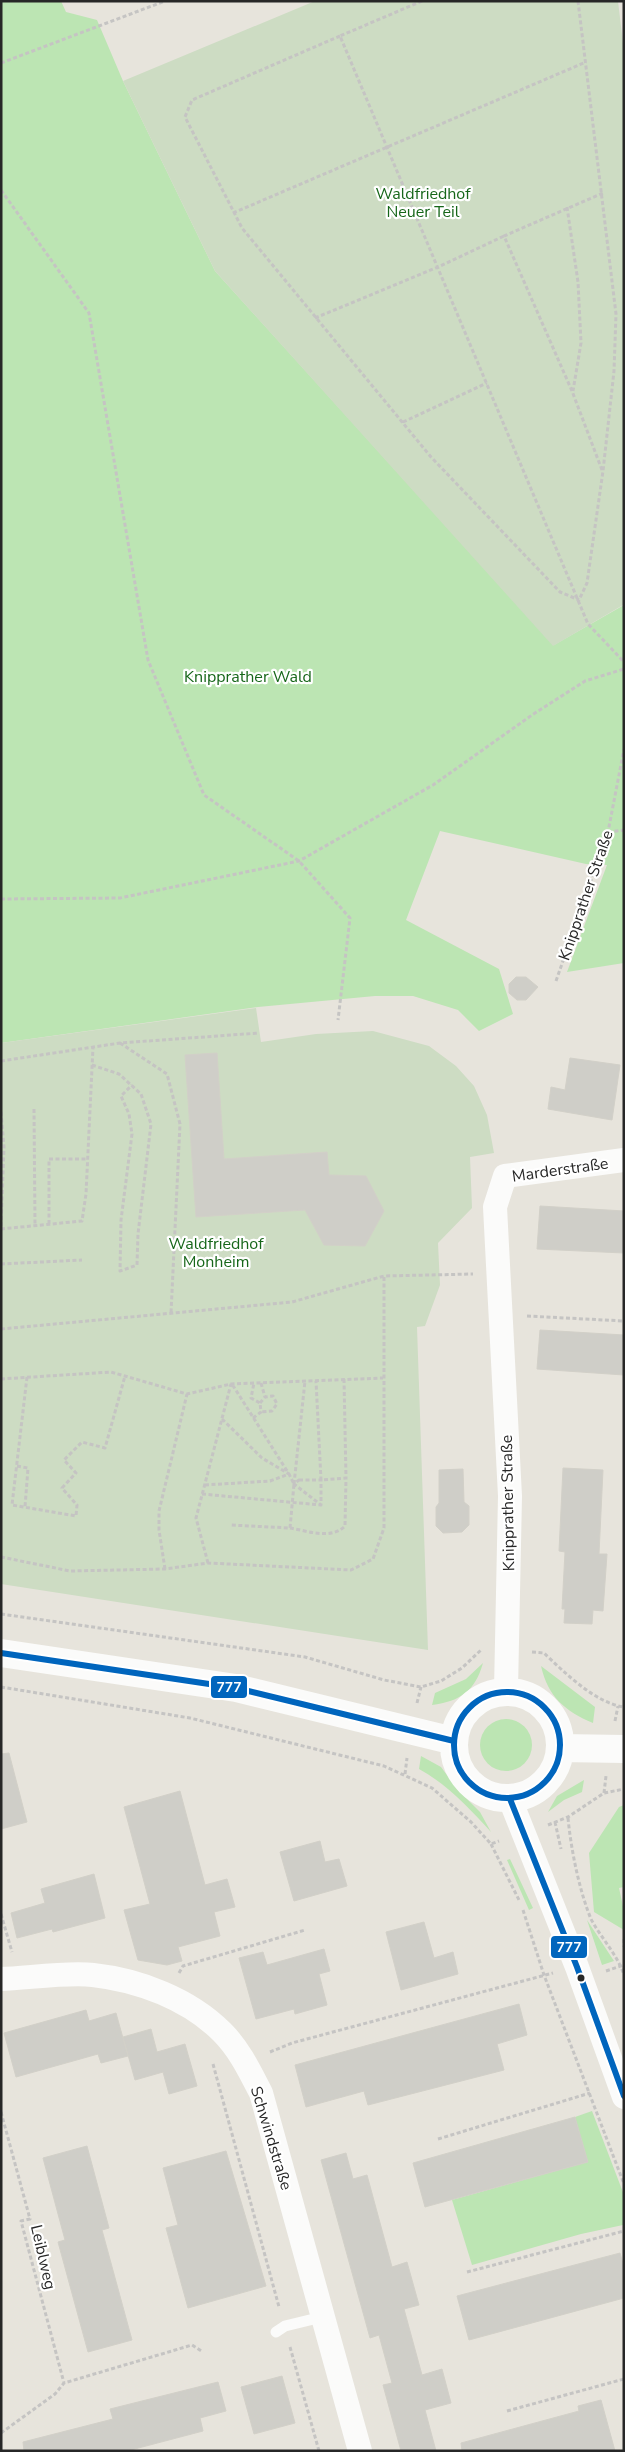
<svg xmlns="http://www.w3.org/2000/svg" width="625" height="2452" viewBox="0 0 625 2452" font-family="'Nunito Sans',sans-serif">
<rect width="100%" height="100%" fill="#e7e4dc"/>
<!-- green -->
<path fill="#bce5b3" d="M 1,1 L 61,1 L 66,12 L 97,20 L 123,81 L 215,271 L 554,645 L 624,605 L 624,963 L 567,972 L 607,865 L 586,864 L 440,831 L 406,920 L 499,969 L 513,1014 L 479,1031 L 458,1010 L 413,996 L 375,996 L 258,1007 L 1,1043 Z
M 483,1663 C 475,1691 461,1701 432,1705 L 435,1693 L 466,1679 Z
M 541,1666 L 595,1707 L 593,1723 C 565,1711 548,1697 541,1666 Z
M480 1745a26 26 0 1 1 52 0a26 26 0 1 1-52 0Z
M 421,1756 L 441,1767 L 458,1790 L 480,1812 L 491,1832 C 469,1808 448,1785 419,1769 Z
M 584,1780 L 582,1792 L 564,1800 L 548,1812 L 557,1796 Z
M 624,1805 L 624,1887 L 619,1888 L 624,1911 L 624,1930 L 594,1912 L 589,1853 L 619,1807 Z
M 510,1859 L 533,1908 L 529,1910 L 507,1860 Z
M 587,1920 L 614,1961 L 602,1965 Z
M 592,2111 L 624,2195 L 623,2225 L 581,2234 L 472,2265 L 452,2200 L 587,2162 L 575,2117 Z"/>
<!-- cemetery -->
<path fill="#cddcc3" d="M 315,1 L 618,1 L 624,52 L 623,605 L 553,646 L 215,271 L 123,81 Z
M 256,1008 L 261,1042 L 316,1034 L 373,1031 L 429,1046 L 456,1066 L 474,1086 L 487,1115 L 494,1153 L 470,1157 L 472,1208 L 438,1243 L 440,1285 L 425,1326 L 417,1327 L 428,1650 L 1,1584 L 1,1043 Z"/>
<!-- building -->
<path fill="#cfcec8" stroke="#d2d0c8" d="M 516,977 L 526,977 L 538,987 L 526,1000 L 517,1000 L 509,993 L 509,984 Z
M 217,1053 L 224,1159 L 327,1152 L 329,1175 L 366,1176 L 384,1211 L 365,1246 L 324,1245 L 305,1210 L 196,1217 L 185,1055 Z
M 570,1058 L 620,1065 L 612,1120 L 548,1109 L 551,1087 L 565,1090 Z
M 540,1206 L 624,1211 L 624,1253 L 537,1249 Z
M 540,1330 L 624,1335 L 624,1375 L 537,1369 Z
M 563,1468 L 603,1470 L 599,1554 L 607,1554 L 603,1611 L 593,1610 L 592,1624 L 564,1623 L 565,1609 L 562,1609 L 565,1552 L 559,1551 Z
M 463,1469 L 464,1502 L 469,1506 L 469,1525 L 462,1532 L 443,1533 L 436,1526 L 436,1507 L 439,1503 L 439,1470 Z
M 9,1753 L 27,1822 L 1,1829 L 1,1754 Z
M 180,1791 L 205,1885 L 227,1879 L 235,1907 L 214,1912 L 220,1936 L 178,1947 L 182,1961 L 167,1965 L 138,1960 L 124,1910 L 150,1904 L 124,1807 Z
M 320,1841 L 325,1862 L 339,1859 L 347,1886 L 294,1901 L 280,1852 Z
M 94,1874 L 105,1918 L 53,1932 L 52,1929 L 17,1938 L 11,1913 L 45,1903 L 41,1889 Z
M 424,1922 L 434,1958 L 453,1952 L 458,1974 L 401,1990 L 386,1932 Z
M 324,1949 L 330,1971 L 319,1974 L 327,2005 L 295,2014 L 294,2009 L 256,2019 L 239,1958 L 263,1952 L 267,1965 Z
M 519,2004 L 527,2035 L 497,2044 L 504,2070 L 368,2105 L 364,2091 L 306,2107 L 295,2065 Z
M 86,2010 L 89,2021 L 116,2013 L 128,2056 L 101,2063 L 98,2054 L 16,2077 L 4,2033 Z
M 151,2029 L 157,2052 L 185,2044 L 197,2086 L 169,2094 L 163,2072 L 135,2080 L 123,2037 Z
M 575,2117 L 588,2162 L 425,2207 L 413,2163 Z
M 87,2146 L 109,2228 L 102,2230 L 132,2340 L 88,2352 L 58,2242 L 65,2240 L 43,2158 Z
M 226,2151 L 266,2286 L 188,2308 L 166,2228 L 178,2225 L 163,2168 Z
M 346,2153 L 353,2179 L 367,2175 L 392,2267 L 407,2262 L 419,2305 L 404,2309 L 422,2375 L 442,2369 L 451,2403 L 425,2410 L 436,2451 L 401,2451 L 383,2385 L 392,2383 L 379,2335 L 370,2338 L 321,2160 Z
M 620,2253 L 624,2267 L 624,2298 L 469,2340 L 457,2296 Z
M 282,2376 L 295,2423 L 254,2434 L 241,2387 Z
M 218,2382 L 226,2411 L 200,2418 L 203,2431 L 127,2451 L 24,2451 L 23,2442 L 113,2419 L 110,2409 Z
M 601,2400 L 615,2451 L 462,2451 L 461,2443 L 579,2411 L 578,2406 Z"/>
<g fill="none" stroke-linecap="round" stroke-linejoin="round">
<!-- path -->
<path stroke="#c5c4c3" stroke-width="3" stroke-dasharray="4 2.5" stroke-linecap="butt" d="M 422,1 L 340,36 L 588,624 L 624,662
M 578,1 L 616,314 L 614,371 L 603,471 L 587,583 L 579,600
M 340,36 L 192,100 L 185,117 L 242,228 L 431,457 L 560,592 L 579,600
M 1,63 L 165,1
M 1,190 L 89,313 L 148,660 L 204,795 L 299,861 L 350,918 L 338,1020
M 567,207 L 578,282 L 581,343 L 573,391
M 233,213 L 586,62
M 315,318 L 438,267 L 504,236
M 403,422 L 487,383
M 602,470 L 572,391 L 504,236 L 603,193
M 608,832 L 624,830
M 1,899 L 120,898 L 299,861 L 433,785 L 532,715 L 585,681 L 624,669
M 556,981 L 608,832 L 624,749
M 120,1043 L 167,1074 L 180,1124 L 171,1313
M 1,1061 L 120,1043 L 259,1033
M 92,1065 L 119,1074 L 141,1094 L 151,1124 L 138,1234 L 137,1265 L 120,1271 L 121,1220 L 132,1134 L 129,1114 L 121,1096 L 132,1085
M 34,1109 L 35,1225
M 1,1112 L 4,1147 L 1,1226
M 49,1224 L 49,1159 L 88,1159
M 1,1229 L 82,1221 L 86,1194 L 93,1047
M 1,1264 L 82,1260
M 527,1316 L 624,1321
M 1,1329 L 292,1302 L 384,1276 L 473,1274
M 27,1377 L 12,1505 L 76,1516 L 77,1505 L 62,1488 L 76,1473 L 64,1460 L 82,1442 L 105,1448 L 125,1376
M 1,1379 L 111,1372 L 187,1394 L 231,1384 L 383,1378
M 344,1379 L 346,1478
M 261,1383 L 265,1397
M 260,1403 L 265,1397 L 273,1396 L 277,1404 L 272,1411 L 261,1412
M 253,1418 L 261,1412 L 260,1403 L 251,1398 L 254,1383
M 222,1419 L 262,1458 L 289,1474 L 232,1384
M 17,1466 L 28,1468 L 25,1507
M 299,1480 L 321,1480 L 321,1505 L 294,1484 Z
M 294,1484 L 305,1381
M 205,1485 L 270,1481 L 289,1474 L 294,1484 L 290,1528 L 230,1525
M 202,1494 L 321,1505
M 290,1528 C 308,1531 331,1540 345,1526 L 346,1478 L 321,1480 L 316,1381
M 1,1557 L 70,1571 L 165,1569 L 208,1563 L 351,1570 L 373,1559 L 384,1528 L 384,1276
M 208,1563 L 196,1518 L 231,1384
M 165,1569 L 159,1530 L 159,1511 L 187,1394
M 1,1614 L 305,1657 L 384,1680 L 421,1687 L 441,1681 L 462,1668 L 481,1650
M 532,1652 L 544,1653 C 564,1672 595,1703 624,1707
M 1,1687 L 190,1718 L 384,1766 L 432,1788 L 471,1822 L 491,1844 L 499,1841
M 417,1703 L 421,1687
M 615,1721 L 618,1706
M 405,1774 L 407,1758
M 604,1793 L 606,1776
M 568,1818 C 571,1849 579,1890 591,1919 C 601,1938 617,1954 624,1975
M 555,1822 L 561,1849
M 548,1825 L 568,1817 L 604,1793 L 624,1789
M 491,1844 L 520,1902
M 523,1910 L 544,1975 L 624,2184
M 1,1914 L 12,1952
M 624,1939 L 624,1947
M 606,1971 L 624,1965
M 179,1973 L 183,1966 L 305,1930
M 270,2052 L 292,2043 L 553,1973
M 213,2064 L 279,2307
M 1,2112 L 30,2219 L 21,2221 L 64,2383
M 438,2139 L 590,2093
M 467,2272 L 624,2231
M 290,2347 L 319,2451
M 507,2411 L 624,2379
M 1,2433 L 55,2394 L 64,2383 L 192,2345 L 203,2352"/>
<!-- service -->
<path stroke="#fbfbfa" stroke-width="11" d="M 276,2332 L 285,2326 L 322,2317"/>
<!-- minor -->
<path stroke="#fbfbfa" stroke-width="24" d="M 506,1690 L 510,1496 L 495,1207 L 505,1176 L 624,1160
M 510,1799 L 577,1967 L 624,2097
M 1,1979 C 28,1978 68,1972 93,1975 C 139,1980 189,1999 222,2032 C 240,2050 250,2072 261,2093 L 360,2451"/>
<!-- tertiary -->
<path stroke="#fbfbfa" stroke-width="28" d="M 1,1653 L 236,1688 L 454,1741
M454 1745a53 53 0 1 1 106 0a53 53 0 1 1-106 0Z
M 560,1748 L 624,1749"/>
<!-- bus-1 casing -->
<g stroke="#fff" stroke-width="10">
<path id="bus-1" d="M 1,1653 L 236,1688 L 454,1741
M454 1745a53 53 0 1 1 106 0a53 53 0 1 1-106 0Z
M 510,1799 L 577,1967 L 624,2096"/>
</g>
<!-- bus-1 -->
<use href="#bus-1" stroke="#0065bd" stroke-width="6"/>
</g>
<!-- markers -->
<circle fill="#272727" stroke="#fff" stroke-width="2" cx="581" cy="1978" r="4.5"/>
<g text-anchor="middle" stroke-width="4.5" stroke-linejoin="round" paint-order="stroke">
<!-- park labels -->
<g font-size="16" fill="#166619" stroke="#fff">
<text x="423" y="199">Waldfriedhof<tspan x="423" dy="18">Neuer Teil</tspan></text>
<text x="248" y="682">Knipprather Wald</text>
<text x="216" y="1249">Waldfriedhof<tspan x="216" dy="18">Monheim</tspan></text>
</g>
<!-- street labels -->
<g font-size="16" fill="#272727" stroke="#fff">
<text transform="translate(585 895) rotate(-71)" y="6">Knipprather Straße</text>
<text transform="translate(560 1169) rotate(-8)" y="6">Marderstraße</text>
<text transform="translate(507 1503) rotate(-91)" y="6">Knipprather Straße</text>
<text transform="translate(272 2138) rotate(73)" y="6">Schwindstraße</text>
<text transform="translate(44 2257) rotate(77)" y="6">Leiblweg</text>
</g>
</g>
<g stroke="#fff" stroke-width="2">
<rect x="210" y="1675" width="38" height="24" rx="5" fill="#0065bd"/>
<rect x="550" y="1935" width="38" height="24" rx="5" fill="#0065bd"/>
</g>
<g font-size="14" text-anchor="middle" font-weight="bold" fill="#fff">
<text x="229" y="1692">777</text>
<text x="569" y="1952">777</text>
</g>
<!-- border -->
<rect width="625" height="2452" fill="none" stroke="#272727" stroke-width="5"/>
</svg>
